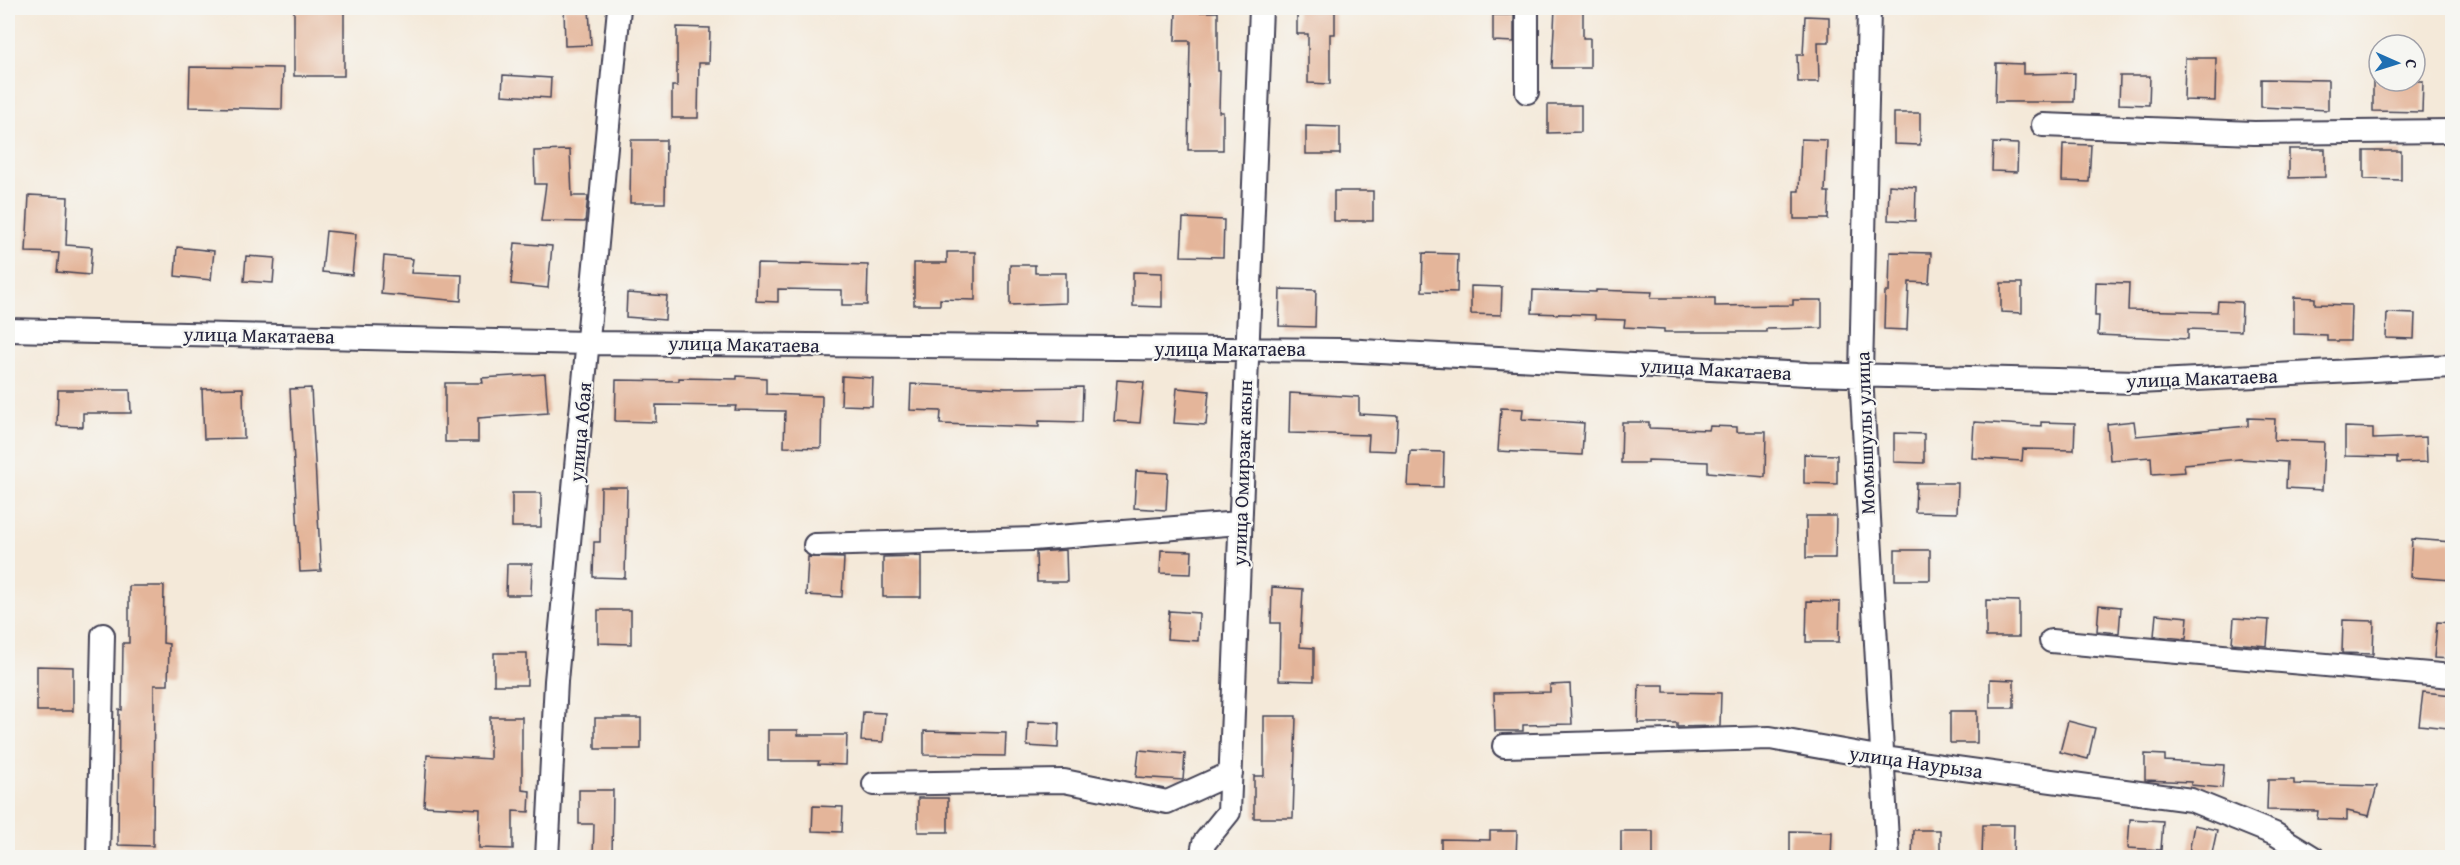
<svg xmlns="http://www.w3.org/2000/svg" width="2460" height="865" viewBox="0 0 2460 865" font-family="'Gentium Book Plus',serif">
<rect width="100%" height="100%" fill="#f6f6f2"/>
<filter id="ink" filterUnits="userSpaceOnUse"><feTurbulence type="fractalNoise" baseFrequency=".0167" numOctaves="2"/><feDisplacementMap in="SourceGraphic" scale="12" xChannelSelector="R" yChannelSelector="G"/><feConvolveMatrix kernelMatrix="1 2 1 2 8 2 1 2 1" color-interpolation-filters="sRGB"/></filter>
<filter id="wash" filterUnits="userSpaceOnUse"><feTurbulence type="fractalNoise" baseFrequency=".008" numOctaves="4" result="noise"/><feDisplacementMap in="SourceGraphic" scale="24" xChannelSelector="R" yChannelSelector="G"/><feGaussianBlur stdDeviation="1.35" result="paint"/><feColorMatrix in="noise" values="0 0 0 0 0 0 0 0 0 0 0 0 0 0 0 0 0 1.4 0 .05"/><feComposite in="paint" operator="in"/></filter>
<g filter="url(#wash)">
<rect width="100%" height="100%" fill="#f4e9d9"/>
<g id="blocks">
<!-- building -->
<path fill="#e4b59a" d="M 294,8 L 344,8 L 344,76 L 294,76 Z
M 564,8 L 589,8 L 591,45 L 565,46 Z
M 1555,8 L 1583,8 L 1583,38 L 1590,38 L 1590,68 L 1552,68 Z
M 1297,9 L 1335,10 L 1335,34 L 1330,34 L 1330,84 L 1308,83 L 1308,34 L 1297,34 Z
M 1176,12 L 1218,12 L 1218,71 L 1220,71 L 1219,112 L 1223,112 L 1223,150 L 1188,150 L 1190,41 L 1175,41 Z
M 1493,15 L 1514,15 L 1514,42 L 1493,41 Z
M 1805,16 L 1829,17 L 1829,42 L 1818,42 L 1819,82 L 1798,82 L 1797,55 L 1803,55 Z
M 677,27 L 710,28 L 709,63 L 699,63 L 698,118 L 672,118 L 672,86 L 677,86 Z
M 2185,58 L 2216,58 L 2215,101 L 2184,100 Z
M 1996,63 L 2023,64 L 2023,74 L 2075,73 L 2074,102 L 1995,102 Z
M 190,67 L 283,68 L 282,109 L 189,107 Z
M 503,75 L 551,78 L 550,98 L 502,95 Z
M 2120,76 L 2150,76 L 2149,105 L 2119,104 Z
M 2261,79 L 2328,80 L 2328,110 L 2261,107 Z
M 2373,81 L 2423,81 L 2422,112 L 2373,111 Z
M 1548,105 L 1581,105 L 1581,132 L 1548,133 Z
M 1894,113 L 1920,113 L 1920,145 L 1894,144 Z
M 1306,126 L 1340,127 L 1340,154 L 1306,154 Z
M 1801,139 L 1827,140 L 1825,192 L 1829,192 L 1828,219 L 1794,219 L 1794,191 L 1799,191 Z
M 631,140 L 666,140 L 665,203 L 630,203 Z
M 1993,143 L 2018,144 L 2017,172 L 1992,171 Z
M 2063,144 L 2091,145 L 2089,182 L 2062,181 Z
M 2289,149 L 2325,149 L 2325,177 L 2289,178 Z
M 570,150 L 572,196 L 588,196 L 585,222 L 541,221 L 546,184 L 535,184 L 534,151 Z
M 2364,151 L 2401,151 L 2401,180 L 2364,179 Z
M 1889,185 L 1916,187 L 1915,221 L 1888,220 Z
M 1334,191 L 1373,191 L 1373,221 L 1334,221 Z
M 29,195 L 68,197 L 66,245 L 92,247 L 90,275 L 57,272 L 59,253 L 26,252 Z
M 1183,218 L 1224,220 L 1223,257 L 1181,256 Z
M 326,231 L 356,234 L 352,275 L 322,272 Z
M 515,243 L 552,246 L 548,288 L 511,284 Z
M 177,247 L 214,251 L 211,280 L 175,276 Z
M 947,252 L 975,252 L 975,300 L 940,299 L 940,305 L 914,305 L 914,263 L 947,263 Z
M 1890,252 L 1931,253 L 1929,283 L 1909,282 L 1907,330 L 1884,329 L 1885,292 L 1889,292 Z
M 1423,253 L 1458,254 L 1457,292 L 1422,291 Z
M 246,256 L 275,258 L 273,283 L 244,281 Z
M 384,256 L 413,259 L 411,273 L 462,275 L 461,301 L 381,294 Z
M 801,263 L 868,265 L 867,305 L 842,305 L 842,290 L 778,289 L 778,302 L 756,301 L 757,264 L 801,265 Z
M 1010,265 L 1035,265 L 1035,273 L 1066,273 L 1066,303 L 1010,305 Z
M 1133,272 L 1162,273 L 1162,307 L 1133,306 Z
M 2096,282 L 2129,283 L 2128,310 L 2217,312 L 2218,301 L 2242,302 L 2241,331 L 2188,329 L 2188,339 L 2098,335 L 2099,316 L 2095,316 Z
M 2001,283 L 2022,283 L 2022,313 L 2001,312 Z
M 1471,286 L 1502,287 L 1501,315 L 1471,314 Z
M 1280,289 L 1316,290 L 1315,327 L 1279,326 Z
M 1533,290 L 1596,292 L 1596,290 L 1652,292 L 1651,298 L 1715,298 L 1715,306 L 1793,305 L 1793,300 L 1822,300 L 1822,328 L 1766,329 L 1766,332 L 1664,332 L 1664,329 L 1624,327 L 1625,320 L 1595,319 L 1595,315 L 1532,313 Z
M 627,293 L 667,296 L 665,320 L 626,317 Z
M 2294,297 L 2315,298 L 2315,304 L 2351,305 L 2350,341 L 2327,341 L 2327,335 L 2294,334 Z
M 2387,313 L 2415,314 L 2414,339 L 2386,338 Z
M 545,374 L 548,413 L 478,418 L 478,442 L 445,442 L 445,383 L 483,383 L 482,378 Z
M 737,376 L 766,378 L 766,394 L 822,396 L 821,448 L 784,447 L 785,411 L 735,410 L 736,406 L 656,405 L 656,422 L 615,421 L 616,380 L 679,381 L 679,378 L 737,379 Z
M 842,376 L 873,378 L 872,406 L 841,405 Z
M 1117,380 L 1144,382 L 1140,423 L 1114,421 Z
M 911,384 L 1006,388 L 1083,387 L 1082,422 L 1039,421 L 1039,427 L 940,424 L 941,411 L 910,410 Z
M 243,388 L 244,438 L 204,439 L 202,389 Z
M 311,388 L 321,571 L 300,572 L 290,389 Z
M 1177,388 L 1209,391 L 1206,425 L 1174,423 Z
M 58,390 L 130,390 L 131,413 L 83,413 L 83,427 L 57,426 Z
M 1290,393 L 1359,397 L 1359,414 L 1398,416 L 1396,451 L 1368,450 L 1369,435 L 1289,433 Z
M 1501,408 L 1523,409 L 1522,419 L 1584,423 L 1582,455 L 1498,451 Z
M 2248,418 L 2275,419 L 2274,440 L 2324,442 L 2322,490 L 2286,488 L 2287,462 L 2240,459 L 2184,464 L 2185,472 L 2152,474 L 2151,457 L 2110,460 L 2107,424 L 2134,421 L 2136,436 L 2248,426 Z
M 1622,422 L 1649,422 L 1649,428 L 1709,430 L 1710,426 L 1737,427 L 1737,432 L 1766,432 L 1765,477 L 1708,472 L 1708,462 L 1648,460 L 1648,463 L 1621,463 Z
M 1974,422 L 2041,426 L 2041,422 L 2075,423 L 2074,450 L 2023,449 L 2022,461 L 1972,458 Z
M 2345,427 L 2373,428 L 2373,439 L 2426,437 L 2427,462 L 2397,463 L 2397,457 L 2345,456 Z
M 1894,433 L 1924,434 L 1924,463 L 1894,462 Z
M 1410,451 L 1444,452 L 1443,487 L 1408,486 Z
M 1804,454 L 1837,455 L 1837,484 L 1804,483 Z
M 1136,471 L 1168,473 L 1166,510 L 1134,508 Z
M 1916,483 L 1958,483 L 1957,513 L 1915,512 Z
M 601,487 L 627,487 L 625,578 L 593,577 L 594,542 L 600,542 Z
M 512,493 L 541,493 L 541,527 L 512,527 Z
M 1806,516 L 1836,516 L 1835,558 L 1806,558 Z
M 2412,539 L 2452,542 L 2452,580 L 2410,577 Z
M 1066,550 L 1067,582 L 1037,582 L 1036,552 Z
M 1161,550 L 1192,551 L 1191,574 L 1160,573 Z
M 1895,550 L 1930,550 L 1930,580 L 1895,580 Z
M 921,556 L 921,597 L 883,597 L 883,557 Z
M 808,557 L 844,558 L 842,597 L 806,595 Z
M 507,564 L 532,564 L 531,595 L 506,595 Z
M 129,586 L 164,586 L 163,643 L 169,644 L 168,685 L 154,685 L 153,846 L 118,845 L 119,709 L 122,710 L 123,643 L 129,643 Z
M 1272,587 L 1303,589 L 1300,647 L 1314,648 L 1314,681 L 1279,680 L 1280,623 L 1271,623 Z
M 1986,600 L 2019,601 L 2019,637 L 1986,637 Z
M 1807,601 L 1840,602 L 1839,642 L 1806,642 Z
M 2099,605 L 2121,607 L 2119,633 L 2097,631 Z
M 598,610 L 631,610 L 631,644 L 598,643 Z
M 1169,611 L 1199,613 L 1198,641 L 1167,639 Z
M 2156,614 L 2188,617 L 2186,639 L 2154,636 Z
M 2234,618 L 2269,620 L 2267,646 L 2232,643 Z
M 2343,620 L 2374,621 L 2373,654 L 2342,653 Z
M 2437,622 L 2452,623 L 2452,659 L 2434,658 Z
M 494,653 L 527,653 L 527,685 L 494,685 Z
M 37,666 L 73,667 L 73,711 L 37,711 Z
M 1990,679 L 2014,680 L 2014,708 L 1990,708 Z
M 1570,684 L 1572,724 L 1523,725 L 1523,731 L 1495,731 L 1494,693 L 1550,692 L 1550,685 Z
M 1639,685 L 1664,685 L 1664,692 L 1721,693 L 1720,726 L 1677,727 L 1677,723 L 1638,723 Z
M 2423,692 L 2452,695 L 2448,728 L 2419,725 Z
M 1950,711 L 1977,711 L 1977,743 L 1950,743 Z
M 863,712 L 885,713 L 883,742 L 861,741 Z
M 1264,716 L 1296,716 L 1293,818 L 1254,818 L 1254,776 L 1264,776 Z
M 490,717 L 522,717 L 522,790 L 530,791 L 529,812 L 513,811 L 513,849 L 479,848 L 480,809 L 424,806 L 427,755 L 490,759 Z
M 595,718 L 641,718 L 641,749 L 595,749 Z
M 2068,721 L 2095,728 L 2088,759 L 2060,752 Z
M 1028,722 L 1059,723 L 1058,748 L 1027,746 Z
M 768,730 L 798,730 L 798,735 L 847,735 L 846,765 L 818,764 L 819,761 L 768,761 Z
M 924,731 L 1006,733 L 1005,756 L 924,755 Z
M 1139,750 L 1185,754 L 1183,780 L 1136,777 Z
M 2145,754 L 2165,755 L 2165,761 L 2224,765 L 2222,788 L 2191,785 L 2191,782 L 2145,780 Z
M 2268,780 L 2294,780 L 2294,784 L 2377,786 L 2369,816 L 2347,811 L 2347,820 L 2317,819 L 2318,811 L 2267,810 Z
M 579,790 L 613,790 L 612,858 L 593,858 L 594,824 L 579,824 Z
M 918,798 L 948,798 L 948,832 L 918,832 Z
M 813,806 L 843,807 L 842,832 L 812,831 Z
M 2130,819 L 2163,821 L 2161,850 L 2128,848 Z
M 1983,825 L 2014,825 L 2013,858 L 1982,858 Z
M 2194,825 L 2217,830 L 2211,858 L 2188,858 Z
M 1913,830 L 1940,830 L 1940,858 L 1912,858 Z
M 1490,831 L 1517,831 L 1516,858 L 1441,858 L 1441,839 L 1490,840 Z
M 1621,831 L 1653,831 L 1653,858 L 1621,858 Z
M 1790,831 L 1832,832 L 1831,858 L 1790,858 Z"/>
</g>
</g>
<g filter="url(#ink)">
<use href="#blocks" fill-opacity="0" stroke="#424053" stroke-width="1.5"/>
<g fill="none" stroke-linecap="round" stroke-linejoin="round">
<!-- minor casing -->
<g stroke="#424053" stroke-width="26">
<path id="minor" d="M 1869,8 L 1861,375 L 1888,858
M 1527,92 L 1527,8
M 2043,125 L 2254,133 L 2452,131
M 8,330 L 588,343 L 1342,350 L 1807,374 L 2138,382 L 2452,366
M 815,545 L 1032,539 L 1240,523
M 2051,641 L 2452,676
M 1504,746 L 1770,738 L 1883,758 L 2191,800 L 2275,834 L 2314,858
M 874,784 L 1064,781 L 1167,802 L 1231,773
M 98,858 L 103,635
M 547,858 L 556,681 L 619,8
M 1201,858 L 1204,843 L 1229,812 L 1261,8"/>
</g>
<!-- minor -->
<use href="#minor" stroke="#fff" stroke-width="22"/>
</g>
</g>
<g text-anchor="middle" stroke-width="4.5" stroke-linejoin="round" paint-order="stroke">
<!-- street labels -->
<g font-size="20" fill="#22223b" stroke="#f6f6f2">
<text transform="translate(259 335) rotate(1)" y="7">улица Макатаева</text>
<text transform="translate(744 344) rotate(1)" y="7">улица Макатаева</text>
<text x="1230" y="356">улица Макатаева</text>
<text transform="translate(1716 369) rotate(3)" y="7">улица Макатаева</text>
<text transform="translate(2202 378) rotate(-2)" y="7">улица Макатаева</text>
<text transform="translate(580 432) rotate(-85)" y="7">улица Абая</text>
<text transform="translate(1865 433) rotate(-92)" y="7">Момышулы улица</text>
<text transform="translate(1242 473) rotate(-88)" y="7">улица Омирзак акын</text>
<text transform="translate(1916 762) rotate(8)" y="7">улица Наурыза</text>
</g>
</g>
<!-- margin -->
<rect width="2460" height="865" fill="none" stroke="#f6f6f2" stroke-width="30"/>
<!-- north arrow -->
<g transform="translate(2397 63) rotate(93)"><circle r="28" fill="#f6f6f2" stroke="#a1a1a9" stroke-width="1.5"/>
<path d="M0-4.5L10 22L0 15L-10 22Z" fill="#1f6fb2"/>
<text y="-9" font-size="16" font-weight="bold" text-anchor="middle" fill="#22223b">С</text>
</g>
</svg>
